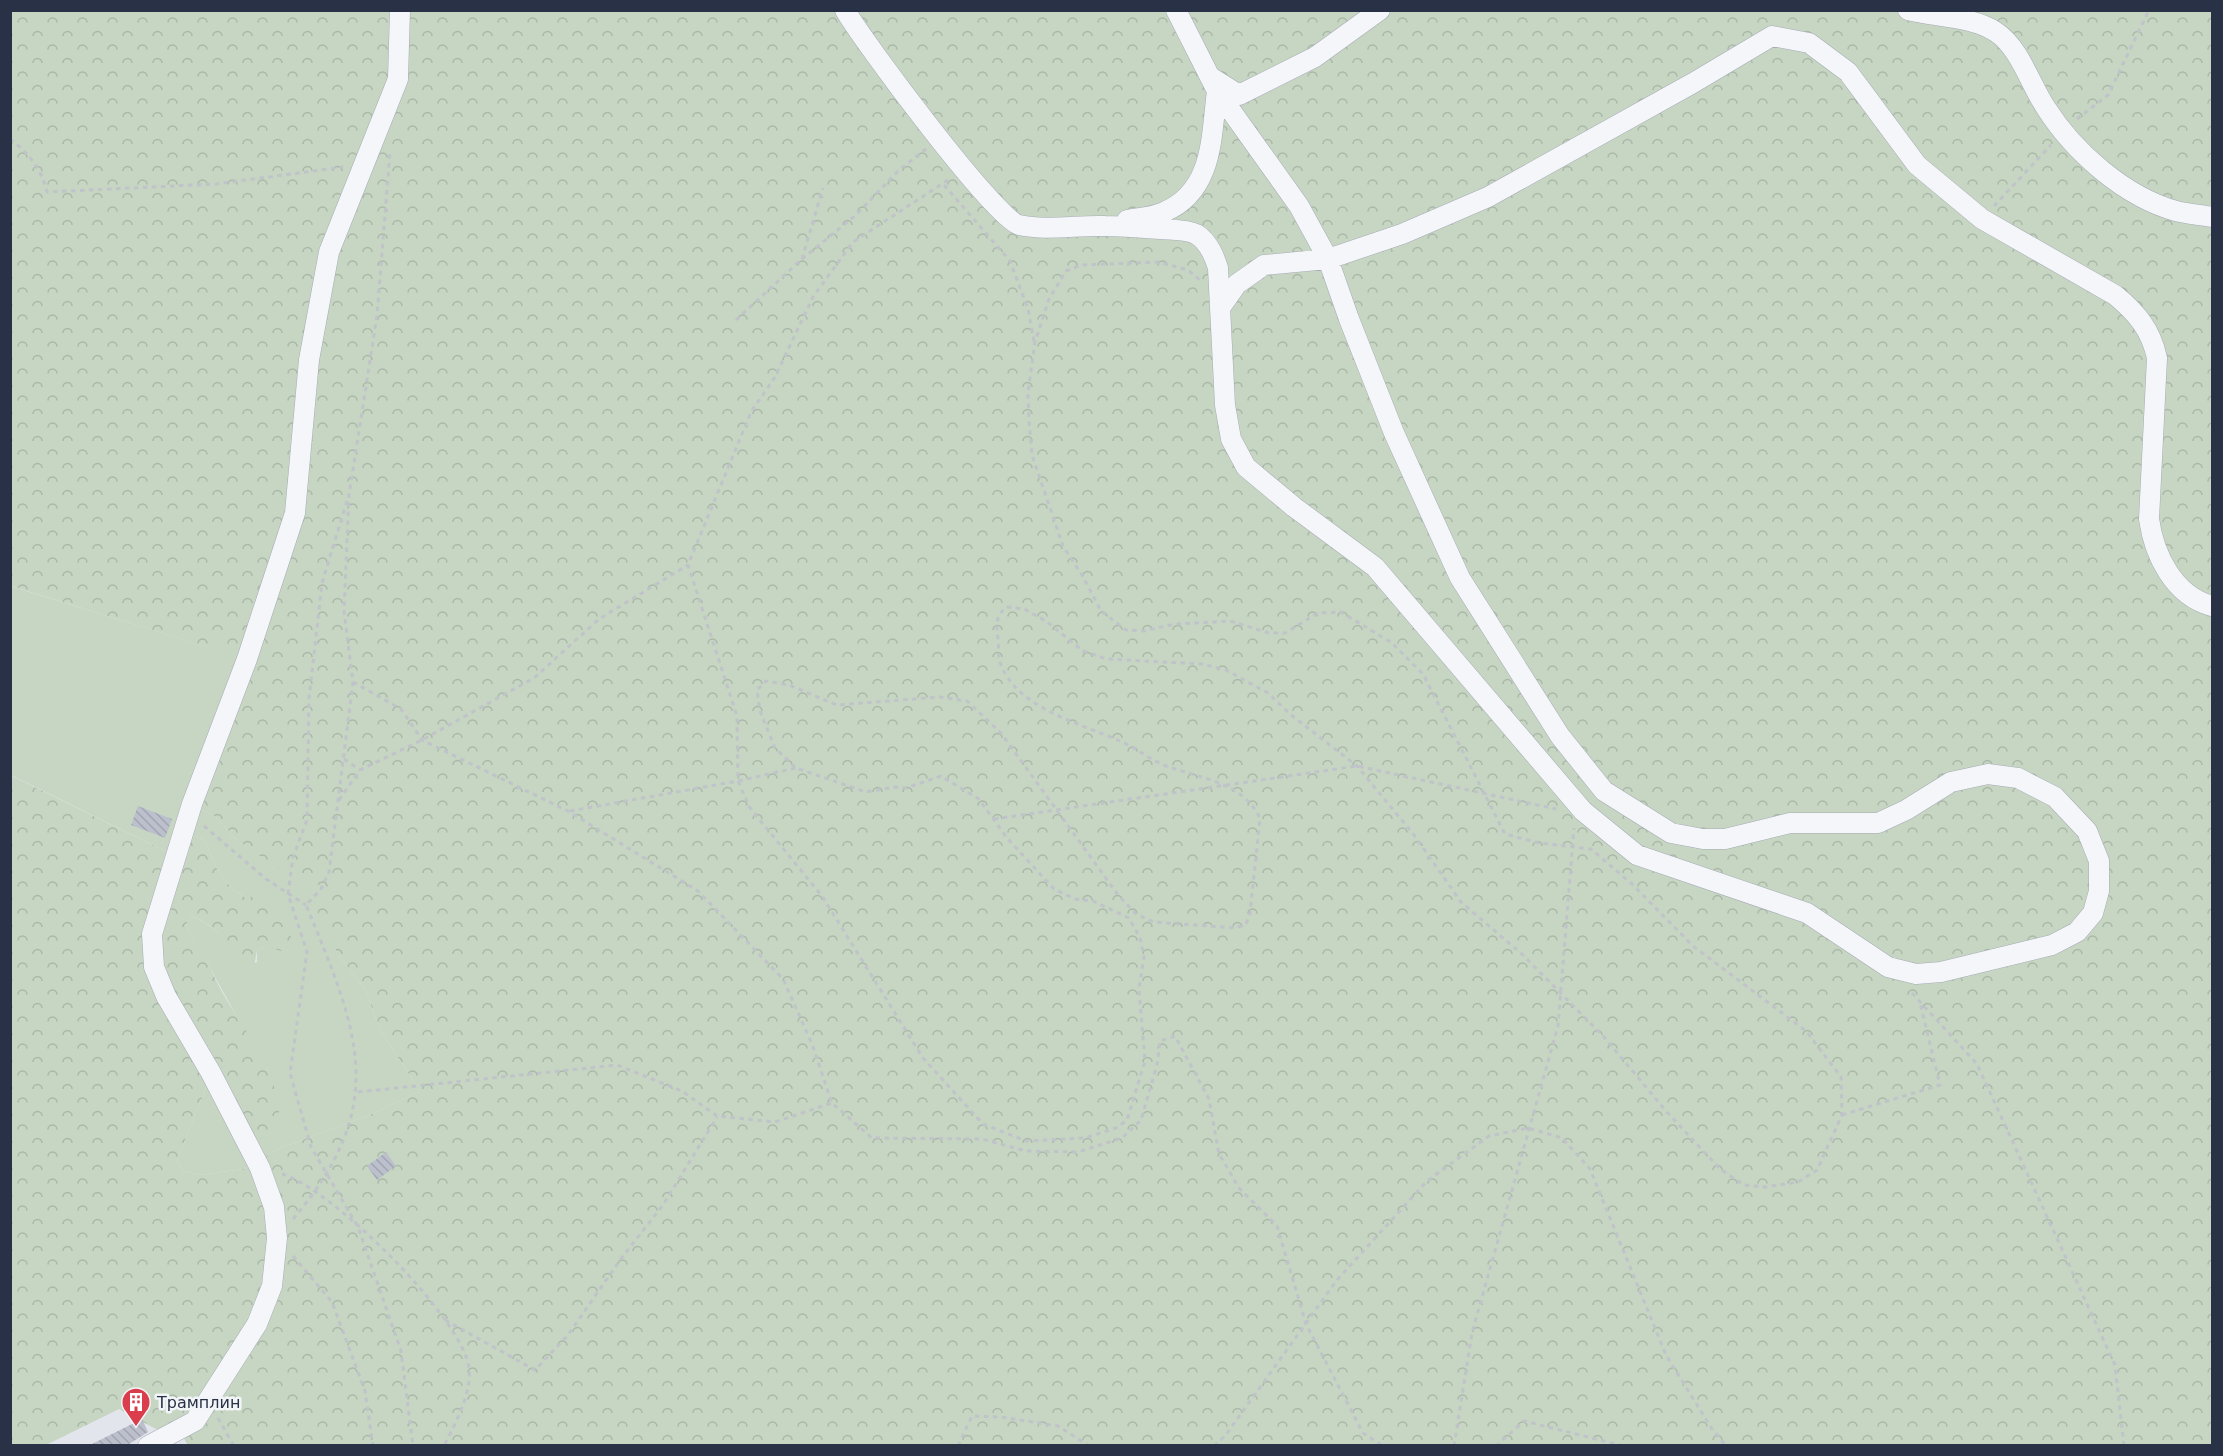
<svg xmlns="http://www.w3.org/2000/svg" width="2223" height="1456" viewBox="0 0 2223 1456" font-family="'DejaVu Sans',sans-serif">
<defs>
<pattern id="forest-crowns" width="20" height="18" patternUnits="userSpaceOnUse" patternTransform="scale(1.5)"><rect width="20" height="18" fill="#c6d6c2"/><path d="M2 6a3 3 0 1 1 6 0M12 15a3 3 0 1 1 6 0" fill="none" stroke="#aab8a8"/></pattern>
<pattern id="building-back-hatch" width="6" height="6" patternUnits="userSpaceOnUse" patternTransform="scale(1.5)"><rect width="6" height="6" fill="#bbc0cc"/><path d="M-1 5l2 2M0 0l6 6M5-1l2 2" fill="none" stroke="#a1a5b1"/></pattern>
</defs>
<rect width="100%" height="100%" fill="#e2e5eb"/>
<!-- green -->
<path fill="#c6d6c2" d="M 10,586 L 247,659 L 175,856 L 11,775 Z
M 193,805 L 216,817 L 236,839 L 255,852 L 327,888 L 317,904 L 340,957 L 366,991 L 380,1030 L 420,1091 L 375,1113 L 278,1149 L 244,1169 L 199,1175 L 182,1171 L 177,1160 L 207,1085 L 268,1070 C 244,1031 223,992 202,952 C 196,941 189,936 186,924 L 192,916 C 216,926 232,946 246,967 L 257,962 L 257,950 L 267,946 L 246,898 L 231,888 L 217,869 L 205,841 L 185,831 Z"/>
<!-- forest -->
<path fill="url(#forest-crowns)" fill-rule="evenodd" d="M 11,11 L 2212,11 L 2212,1445 L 188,1446 L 177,1425 L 156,1429 L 119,1409 L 46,1445 L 11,1445 L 10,775 L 175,856 L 246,659 L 11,586 ZM 193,805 L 216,817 L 236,839 L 274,866 L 326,888 L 317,904 L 318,919 L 340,957 L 366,991 L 380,1030 L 420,1091 L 375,1113 L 278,1149 L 244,1169 L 199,1175 L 182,1171 L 177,1160 L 207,1085 L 257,1138 L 276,1131 C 291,1089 245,1032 225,997 C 216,982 210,966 202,951 C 196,941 189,936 186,924 L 192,916 C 227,930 228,954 253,973 L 257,950 L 267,946 L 281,951 L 291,938 L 286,911 L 260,895 L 246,898 L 231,888 L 217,869 L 205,841 L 185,831 Z"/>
<!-- building -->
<path fill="url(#building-back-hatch)" d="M 138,806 L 172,819 L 165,838 L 131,825 Z
M 386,1152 L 396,1166 L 377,1180 L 367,1166 Z
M 142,1419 L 148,1432 L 126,1446 L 88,1446 Z"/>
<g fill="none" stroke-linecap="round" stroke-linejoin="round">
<!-- minor casing -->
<g stroke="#a6abb6" stroke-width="21">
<path id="minor" d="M 845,10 C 862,40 996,220 1019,225 C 1047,231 1077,225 1105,226 C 1123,226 1142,228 1160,229 C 1170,230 1186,229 1196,234 C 1208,241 1214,255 1218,268 L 1225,405 L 1231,439 L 1246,467 L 1294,507 L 1375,567 L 1583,811 L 1637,855 L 1807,913 L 1888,967 L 1916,974 L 1941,972 L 2052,945 L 2077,932 L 2093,913 L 2099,891 L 2099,861 L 2087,831 L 2055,797 L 2018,778 L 1988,774 L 1951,782 L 1906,810 L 1878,823 L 1790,823 L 1725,839 L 1703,839 L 1671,833 L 1604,791 L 1560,736 L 1460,578 L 1394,433 L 1349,319 L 1328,259 L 1299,206 L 1217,91 L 1176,10
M 1908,10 C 1935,17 1972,16 1996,32 C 2020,48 2030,84 2046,108 C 2074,152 2125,197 2176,211 C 2188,214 2201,215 2212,217
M 1212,78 L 1239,95 L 1315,57 L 1380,10
M 1127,220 C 1139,218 1153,217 1164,212 C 1214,191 1211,136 1217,91
M 1220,308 L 1237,284 L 1264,265 L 1328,259 L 1402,234 L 1488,197 L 1693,83 L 1772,36 L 1809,43 L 1848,72 L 1917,165 L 1982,219 L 2115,295 C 2137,313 2151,330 2157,358 L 2149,519 C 2154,555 2174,596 2212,606
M 148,1446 L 195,1421 L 257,1324 L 272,1286 L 277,1238 L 274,1207 L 260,1168 L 211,1073 L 166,996 L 154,967 L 152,934 L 192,804 L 247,659 L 295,513 L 309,360 L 329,252 L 398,79 L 400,10"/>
</g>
<!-- path -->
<path stroke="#c0c3ca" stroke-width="3" stroke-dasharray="4.5 4.5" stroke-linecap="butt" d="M 2077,119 L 2108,95 L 2149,10
M 10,139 C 30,154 41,169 47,192 L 216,184 L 343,167
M 948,180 L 853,242 L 813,297 L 775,377 L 751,412 L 688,565 L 737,716 L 738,781 L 750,808 L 822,896 L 923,1058 L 983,1124 L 1026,1141 L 1085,1138 L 1116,1128 L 1127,1120 L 1145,1061 L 1139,989 L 1144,957 L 1140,938 L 1129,918 L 1093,901 L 1075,899 L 1054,889 L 1007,838 L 979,799 L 941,776 L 906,788 L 895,787 L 866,792 L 796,768 L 775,748 L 760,711 L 757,690 L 766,681 L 789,685 L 837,705 L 940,697 L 967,701 L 1001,733 L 1118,895 L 1136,914 L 1154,922 L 1236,928 L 1246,924 L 1250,913 L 1260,819 C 1246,784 1201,778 1169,767 C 1151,761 1137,748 1120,741 C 1080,723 1013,708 999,659 C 998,653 999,646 998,640 C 997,626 994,618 1006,607 L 1024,609 L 1046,621 L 1083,651 L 1107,659 L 1202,664 L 1226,670 L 1268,693 L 1291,715 L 1357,766 L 1414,835 L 1461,902 L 1523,955 L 1604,1037 L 1666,1111 L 1720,1169 L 1744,1185 L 1765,1187 L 1798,1182 L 1817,1170 L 1842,1115 L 1841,1077 L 1806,1031 L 1693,946 L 1632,884 L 1591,849 L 1539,843 L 1505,834 L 1423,674 L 1392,643 L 1341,612 L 1318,613 L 1285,633 L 1269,633 L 1230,621 L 1175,624 L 1144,631 L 1126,630 L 1101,611 L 1082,575 L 1063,546 L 1032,455 L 1029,421 L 1028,393 L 1035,342 L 1049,299 L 1066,271 L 1081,265 L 1159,262 L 1188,270 L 1200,280
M 944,185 L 1010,261 L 1028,309 L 1034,341
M 1994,206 L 2051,145
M 802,259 L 856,215 L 899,170 L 926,149
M 736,320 L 802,259 L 823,188
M 347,501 L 322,583 L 309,699 L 307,820 L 293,857 L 288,894 L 307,952 L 290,1073 L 311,1147 L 358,1227 L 401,1351 L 413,1446
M 353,682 L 401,709 L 422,740 L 568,811 L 698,891 L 783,979 L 812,1044 L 832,1103 L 872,1138 L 982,1139 L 1026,1151 L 1078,1152 L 1122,1138 L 1141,1120 L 1157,1065 L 1160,1041 L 1175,1036 L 1209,1099 L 1219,1154 L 1239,1188 L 1277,1226 L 1306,1324 L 1363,1433 L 1383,1446
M 344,759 L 360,770
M 339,800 L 360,770 L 422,740 L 534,678 L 599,619 L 688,565
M 570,811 L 738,781 L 796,768
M 994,819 L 1357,766 L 1556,809
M 204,826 L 266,879 L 306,905
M 1912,993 L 1977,1064 L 2115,1365 L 2124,1446
M 358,1092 L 617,1065 L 682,1091 L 717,1116 L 775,1122 L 832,1103
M 1842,1115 L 1940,1085 L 1920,1003
M 282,1174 C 331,1188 463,1318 469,1368 C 472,1394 455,1423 444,1446
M 293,1219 C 391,1104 358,1031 306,905 L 321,889 L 329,872 L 353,682 L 344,611 L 349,495 L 377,316 L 390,152
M 293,1256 L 332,1302 L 365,1391 L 373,1446
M 445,1320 L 535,1370 L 568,1335 L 620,1260 L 663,1205 L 717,1117
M 218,1418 L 234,1446
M 958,1446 L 972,1416 L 1001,1417 L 1058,1426 L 1089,1446
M 1214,1446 L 1225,1436 L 1337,1280 L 1427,1181 L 1489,1136 L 1528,1128 L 1562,1138 L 1590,1169 L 1666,1355 L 1712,1429 L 1726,1446
M 1454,1446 L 1472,1333 L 1558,1026 L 1574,828
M 1496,1446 L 1524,1421 L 1624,1446"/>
<!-- minor -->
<use href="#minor" stroke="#f5f6f9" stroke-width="20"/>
</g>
<!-- icons -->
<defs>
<g id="building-pin" transform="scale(1.5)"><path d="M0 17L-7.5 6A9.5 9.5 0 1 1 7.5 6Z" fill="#da3d4b" stroke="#f2f4f8"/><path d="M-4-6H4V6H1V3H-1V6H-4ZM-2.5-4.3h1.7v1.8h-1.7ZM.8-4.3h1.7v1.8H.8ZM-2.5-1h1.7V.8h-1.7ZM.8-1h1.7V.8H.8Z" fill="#fff"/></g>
</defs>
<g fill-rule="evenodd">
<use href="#building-pin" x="136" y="1402"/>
</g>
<g text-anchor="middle" stroke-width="5" stroke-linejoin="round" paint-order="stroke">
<!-- poi labels -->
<g font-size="16" fill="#283145" stroke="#f2f4f8" text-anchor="start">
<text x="157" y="1408">Трамплин</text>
</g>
</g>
<!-- border -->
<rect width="2223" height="1456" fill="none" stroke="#283145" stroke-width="24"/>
</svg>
